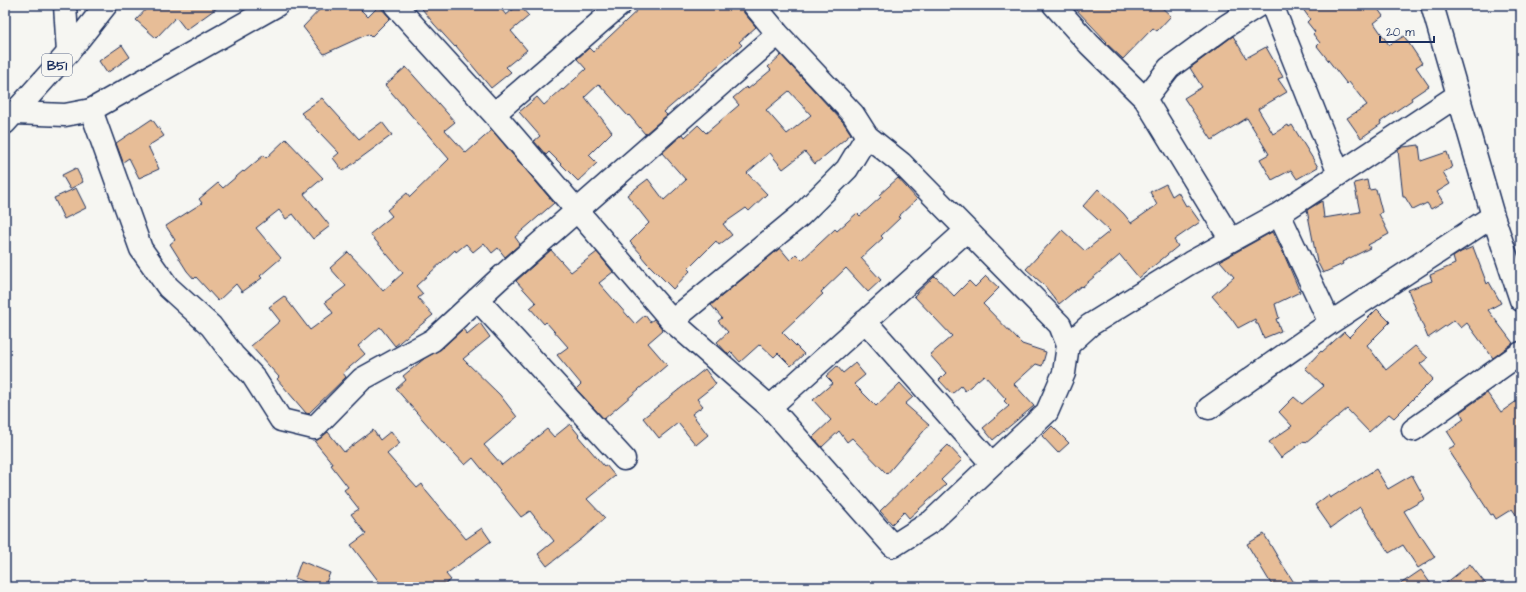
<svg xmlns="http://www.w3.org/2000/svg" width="1526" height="592" viewBox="0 0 1526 592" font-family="'Architects Daughter',sans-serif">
<rect width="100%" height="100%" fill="#f6f6f2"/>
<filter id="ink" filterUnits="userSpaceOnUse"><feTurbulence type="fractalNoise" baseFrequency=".025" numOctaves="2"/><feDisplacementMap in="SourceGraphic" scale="8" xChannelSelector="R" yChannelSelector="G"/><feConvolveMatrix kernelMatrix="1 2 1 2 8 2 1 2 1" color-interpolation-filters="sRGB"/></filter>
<g filter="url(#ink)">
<!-- building -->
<path fill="#e7bd97" stroke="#1b2f5e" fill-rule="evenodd" d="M 150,5 L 221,5 L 186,30 L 176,17 L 156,38 L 136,20 Z
M 324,5 L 356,5 L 368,17 L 379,6 L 390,18 L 371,37 L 368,34 L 324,54 L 303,27 Z
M 419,5 L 498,5 L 506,15 L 519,5 L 529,16 L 511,31 L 527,50 L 506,67 L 511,72 L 491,88 L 456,46 L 455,47 L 434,24 Z
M 643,5 L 742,5 L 744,13 L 756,27 L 739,42 L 742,45 L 664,112 L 667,115 L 645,134 L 629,115 L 628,116 L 599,84 L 585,97 L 612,132 L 589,155 L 597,163 L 578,181 L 549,152 L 546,155 L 534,141 L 540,136 L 519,112 L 537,97 L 544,105 L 562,89 L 563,90 L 586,69 L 577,59 L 589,48 L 593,52 Z
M 1072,5 L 1159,5 L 1171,16 L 1157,31 L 1153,28 L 1123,59 L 1106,43 L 1107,42 Z
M 1300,5 L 1375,5 L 1383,16 L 1374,23 L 1389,45 L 1404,36 L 1422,63 L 1416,67 L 1429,86 L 1411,98 L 1412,100 L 1380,122 L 1381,124 L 1361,138 L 1347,118 L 1367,105 L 1349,82 L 1347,84 L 1317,46 L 1320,43 L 1313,34 L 1315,32 L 1307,22 L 1310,19 Z
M 1233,36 L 1246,58 L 1266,47 L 1283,77 L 1278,79 L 1287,92 L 1258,109 L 1273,134 L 1288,125 L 1289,127 L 1292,125 L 1318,167 L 1297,179 L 1291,170 L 1272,180 L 1260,159 L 1269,154 L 1247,118 L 1212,140 L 1184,98 L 1202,87 L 1190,68 Z
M 122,45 L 130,57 L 107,73 L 99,61 Z
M 781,55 L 843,122 L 851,134 L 815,164 L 805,152 L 783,169 L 770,153 L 747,173 L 767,194 L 749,211 L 746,208 L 723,224 L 732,235 L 719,245 L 716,241 L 688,269 L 690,271 L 673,289 L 647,263 L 641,256 L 642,255 L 630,242 L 649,223 L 627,195 L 648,179 L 664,200 L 686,180 L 662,153 L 683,134 L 685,137 L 698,125 L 706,133 L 739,105 L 733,98 L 746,87 L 748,89 L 771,70 L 768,67 ZM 789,91 L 811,115 L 787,134 L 766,110 Z
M 406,67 L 455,122 L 445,130 L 466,153 L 492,130 L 554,203 L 515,237 L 520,244 L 505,257 L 498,248 L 492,253 L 484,243 L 473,252 L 466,244 L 456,252 L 455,250 L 416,286 L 423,294 L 418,298 L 433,315 L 395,346 L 380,327 L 358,346 L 365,354 L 343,373 L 346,377 L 308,414 L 306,413 L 277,379 L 279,377 L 251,346 L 280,321 L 269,307 L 284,296 L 310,330 L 333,313 L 325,302 L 346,286 L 330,268 L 348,252 L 368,273 L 383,291 L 403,273 L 370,234 L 392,216 L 387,210 L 407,193 L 410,197 L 449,159 L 385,85 Z
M 322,98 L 359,139 L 382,122 L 392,135 L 343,171 L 333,158 L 339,153 L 301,113 Z
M 152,119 L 164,136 L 148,146 L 159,169 L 139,178 L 129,158 L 123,162 L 116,143 Z
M 286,139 L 323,178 L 304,194 L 330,226 L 313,239 L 293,214 L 286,219 L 279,210 L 256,228 L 281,258 L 260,276 L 262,278 L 242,292 L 236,284 L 218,301 L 196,277 L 194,279 L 187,271 L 170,244 L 175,240 L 166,226 L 202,203 L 199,199 L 218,183 L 223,188 L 243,171 L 244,172 L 264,155 L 266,158 Z
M 1419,145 L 1421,161 L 1447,152 L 1452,168 L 1443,172 L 1450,184 L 1437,192 L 1443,202 L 1431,209 L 1427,203 L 1413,210 L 1405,197 L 1403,197 L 1398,150 L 1403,147 Z
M 76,168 L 83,182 L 70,189 L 62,175 Z
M 898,178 L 917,199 L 898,217 L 900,218 L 881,236 L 883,238 L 861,258 L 881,280 L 868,292 L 846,268 L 821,292 L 823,294 L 782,332 L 804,354 L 791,366 L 778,353 L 774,357 L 760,344 L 740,362 L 731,352 L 729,354 L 726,352 L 717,342 L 728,332 L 718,321 L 722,318 L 711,305 L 780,248 L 790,260 L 796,254 L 802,260 L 835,229 L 837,231 L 857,213 L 860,216 L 881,197 L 879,195 Z
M 1367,180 L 1369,190 L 1376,189 L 1382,212 L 1379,214 L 1389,234 L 1368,245 L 1370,248 L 1342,262 L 1343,264 L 1323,273 L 1317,261 L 1307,210 L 1322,201 L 1324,218 L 1360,212 L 1354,183 Z
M 1166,184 L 1172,196 L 1178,192 L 1186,206 L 1188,205 L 1200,222 L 1174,240 L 1178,246 L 1139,278 L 1120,255 L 1082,287 L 1081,286 L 1059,304 L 1044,285 L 1026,269 L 1062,230 L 1085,251 L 1110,231 L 1083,206 L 1098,189 L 1124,214 L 1131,223 L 1157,205 L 1150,192 Z
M 76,188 L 86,208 L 64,219 L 54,198 Z
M 1272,232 L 1283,252 L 1300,292 L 1275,304 L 1279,318 L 1276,319 L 1281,331 L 1264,338 L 1258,324 L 1256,324 L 1255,319 L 1238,328 L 1231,318 L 1212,296 L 1234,277 L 1220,261 Z
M 1473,247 L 1487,284 L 1489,282 L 1501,303 L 1488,310 L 1513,343 L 1493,358 L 1467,323 L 1461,328 L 1454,320 L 1428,338 L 1408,290 L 1432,281 L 1430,275 L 1455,264 L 1453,257 L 1461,252 Z
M 551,250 L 571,272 L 597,252 L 613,272 L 599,283 L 635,324 L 645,315 L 650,322 L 654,319 L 663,330 L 648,343 L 667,365 L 604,419 L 576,389 L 581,384 L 557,355 L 568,347 L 546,322 L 544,324 L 530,308 L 536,303 L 516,281 Z
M 935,276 L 954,296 L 969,281 L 975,287 L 986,276 L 999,288 L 983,304 L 1022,344 L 1046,352 L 1042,366 L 1036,364 L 1014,384 L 1034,406 L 993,440 L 983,428 L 1009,406 L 1004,401 L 1006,399 L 984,375 L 965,391 L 961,386 L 952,394 L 939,380 L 946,373 L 930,355 L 952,336 L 914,296 Z
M 1377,309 L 1390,322 L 1367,345 L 1386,370 L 1415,346 L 1428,358 L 1420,364 L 1433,379 L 1394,418 L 1389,414 L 1369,432 L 1347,409 L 1306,443 L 1304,441 L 1281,458 L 1269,442 L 1292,426 L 1279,412 L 1294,397 L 1302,404 L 1324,386 L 1305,368 L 1321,351 L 1322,352 L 1344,332 L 1349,337 Z
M 480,323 L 490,337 L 463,359 L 500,395 L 517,417 L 484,445 L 502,465 L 547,429 L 554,437 L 570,424 L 579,435 L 578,436 L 604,466 L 606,465 L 615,476 L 587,499 L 605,518 L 583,538 L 547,566 L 538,554 L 554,541 L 530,511 L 521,517 L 473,458 L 465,465 L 445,443 L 444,444 L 396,389 L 406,380 L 403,376 L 425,358 L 441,349 L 463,329 L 467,334 Z
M 855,363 L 865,375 L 854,384 L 876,406 L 900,383 L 913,397 L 905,404 L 929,425 L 887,474 L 852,438 L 847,442 L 839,431 L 822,447 L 813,437 L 831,420 L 813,400 L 833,383 L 826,376 L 837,366 L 843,373 Z
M 705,369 L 716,384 L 697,399 L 703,406 L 692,414 L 708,435 L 696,445 L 678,423 L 659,438 L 643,418 Z
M 1487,393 L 1501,412 L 1521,398 L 1521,522 L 1512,509 L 1496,519 L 1493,514 L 1491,515 L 1448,449 L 1456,445 L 1447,431 L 1464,419 L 1460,412 Z
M 1052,426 L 1069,443 L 1058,453 L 1042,436 Z
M 373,430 L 380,440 L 391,431 L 400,443 L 387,454 L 417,488 L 422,484 L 426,491 L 466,539 L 482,528 L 491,541 L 446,574 L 451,580 L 441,587 L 383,587 L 351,545 L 366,534 L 351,514 L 359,509 L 344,490 L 348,487 L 331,465 L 333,464 L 315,442 L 328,432 L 344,452 Z
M 948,445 L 962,460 L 941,480 L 946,485 L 909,518 L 904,512 L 892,524 L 880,511 Z
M 1376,469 L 1388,489 L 1412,475 L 1425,499 L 1404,511 L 1420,537 L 1421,536 L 1435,557 L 1418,568 L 1403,545 L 1389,553 L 1360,507 L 1331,528 L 1315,505 L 1328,495 L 1330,498 Z
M 1264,534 L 1280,561 L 1297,587 L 1273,587 L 1247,544 Z
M 301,561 L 330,573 L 324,587 L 318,587 L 295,578 Z
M 1470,564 L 1488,587 L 1441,587 Z
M 1421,570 L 1433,587 L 1396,587 Z"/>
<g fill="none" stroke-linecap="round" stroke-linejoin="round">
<!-- minor casing -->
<g stroke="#1b2f5e" stroke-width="25">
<path id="minor" d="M 65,5 L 68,53
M 395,5 L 494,114 L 672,321 L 801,215 L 847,169 L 867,136
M 1054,5 L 1089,44 L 1145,99 L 1231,240
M 1272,5 L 1339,174
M 1432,5 L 1493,216 L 1521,300
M 1145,99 L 1169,68 L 1226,26 L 1259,5
M 91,110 L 141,249 L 168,287 L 211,326 L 233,355 L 253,376 L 281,420 L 314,428 L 362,379 L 433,340 L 499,279 L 778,34
M 494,114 L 620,5
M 1279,214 L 1330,323
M 477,299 L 624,459
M 672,321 L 770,407 L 893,546 L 932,521 L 1047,412 L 1064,373 L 1068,345 L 1060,325 L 901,163 L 867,136 L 853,114 L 778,34 L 754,5
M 865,321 L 992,464
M 1068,345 L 1090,325 L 1190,263 L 1279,214 L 1458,95
M 770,407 L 967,230
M 1209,408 L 1330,323 L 1493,216
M 1413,430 L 1521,353"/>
</g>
<!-- major casing -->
<g stroke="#1b2f5e" stroke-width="25">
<path id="major" d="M 15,113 L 65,115 L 91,110 L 277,5"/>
</g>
<!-- highway casing -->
<g stroke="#1b2f5e" stroke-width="25">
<path id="highway" d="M 5,123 L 68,53 L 106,5"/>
</g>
<!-- minor -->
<use href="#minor" stroke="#f6f6f2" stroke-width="22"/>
<!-- major -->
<use href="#major" stroke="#f6f6f2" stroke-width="22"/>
<!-- highway -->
<use href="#highway" stroke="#f6f6f2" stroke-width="22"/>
</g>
</g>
<g text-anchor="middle" stroke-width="4" stroke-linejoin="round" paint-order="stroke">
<!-- shield labels -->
<rect fill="#f6f6f2" stroke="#5d6b8a" stroke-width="1" x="42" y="54" width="30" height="22" rx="3"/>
<g font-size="13" font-weight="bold" fill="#1b2f5e">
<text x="57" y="70">B51</text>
</g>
</g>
<!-- margin -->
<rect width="1526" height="592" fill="none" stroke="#f6f6f2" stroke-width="20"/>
<rect x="10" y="10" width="1506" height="572" fill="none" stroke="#1b2f5e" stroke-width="1.5" filter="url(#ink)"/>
<!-- scale -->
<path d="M1380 36v6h54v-6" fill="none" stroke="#1b2f5e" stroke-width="2"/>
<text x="1386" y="36" font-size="12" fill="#1b2f5e" stroke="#f6f6f2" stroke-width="3" paint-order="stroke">20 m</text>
</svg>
